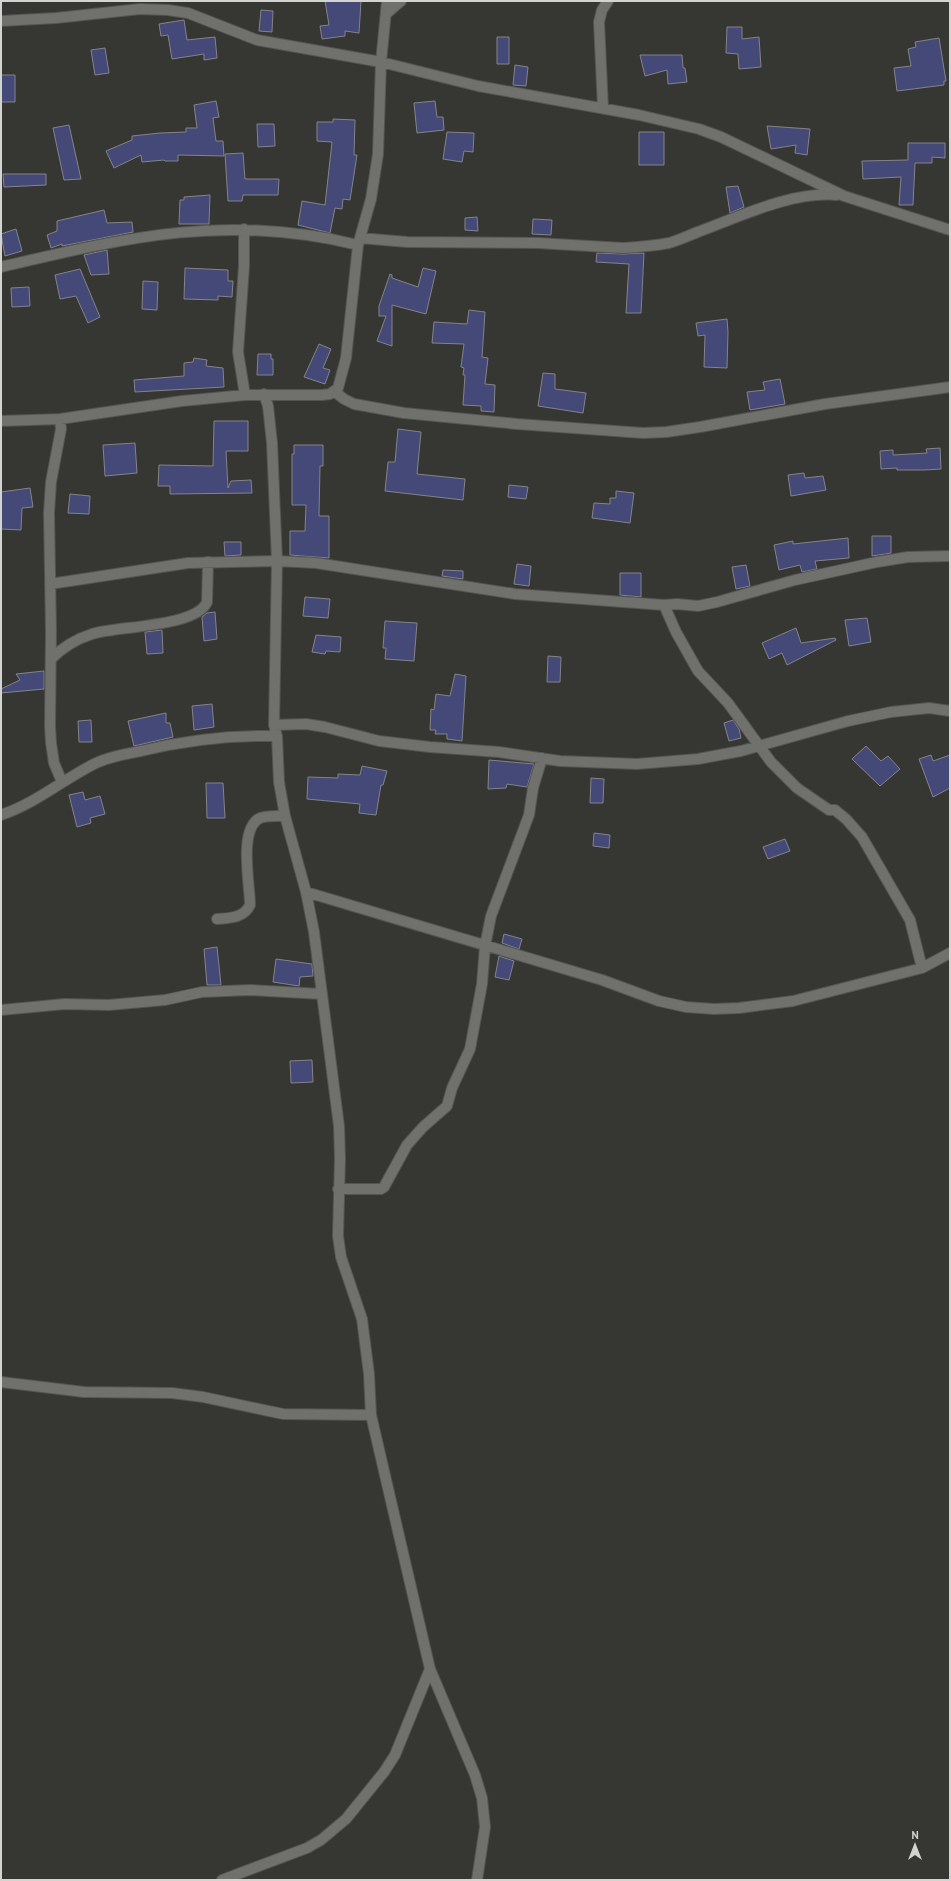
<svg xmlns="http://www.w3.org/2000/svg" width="951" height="1881" viewBox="0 0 951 1881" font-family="'PT Sans',sans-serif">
<rect width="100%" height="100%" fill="#363733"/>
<!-- building -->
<path fill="#454977" stroke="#838488" d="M 325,1 L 361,1 L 359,33 L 345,31 L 345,36 L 322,39 L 320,26 L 329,25 Z
M 261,10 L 273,11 L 272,32 L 259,31 Z
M 184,20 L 187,40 L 215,37 L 217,58 L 204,60 L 204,54 L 172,59 L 168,35 L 161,36 L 159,24 Z
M 727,27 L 742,27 L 742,39 L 759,37 L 761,67 L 739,69 L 738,54 L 726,53 Z
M 497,37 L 509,37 L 509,64 L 497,64 Z
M 939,38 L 946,81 L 944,81 L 944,85 L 897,91 L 894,68 L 911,66 L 908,49 L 916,47 L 915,42 Z
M 105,48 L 109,73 L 95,75 L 91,50 Z
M 640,55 L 682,55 L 683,68 L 685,68 L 687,82 L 668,84 L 667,70 L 645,76 Z
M 515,65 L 528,67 L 526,86 L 513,85 Z
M 1,75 L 15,75 L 15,102 L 1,102 Z
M 216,101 L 219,117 L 213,118 L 216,141 L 223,141 L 224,156 L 178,155 L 178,161 L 165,161 L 164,160 L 142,162 L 141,155 L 114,168 L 106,151 L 132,140 L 132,136 L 160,133 L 186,132 L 186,128 L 197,128 L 194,105 Z
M 435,101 L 437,117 L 443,117 L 444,130 L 417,133 L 414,103 Z
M 333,119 L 355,120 L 354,155 L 357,155 L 350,200 L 343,199 L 342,209 L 335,208 L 330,233 L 298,225 L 302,201 L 325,205 L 332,142 L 317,141 L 317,122 L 333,122 Z
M 257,124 L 274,124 L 275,146 L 258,147 Z
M 69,125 L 81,179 L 64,180 L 53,128 Z
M 767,126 L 810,129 L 807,155 L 795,153 L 796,145 L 771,149 Z
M 447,132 L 474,133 L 473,152 L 464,151 L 462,162 L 443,159 Z
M 639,132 L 664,132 L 664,165 L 639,165 Z
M 908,143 L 945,143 L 945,158 L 932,157 L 932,163 L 915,163 L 913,205 L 899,205 L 901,177 L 863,179 L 862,161 L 908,160 Z
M 243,153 L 245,179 L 279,179 L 278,195 L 243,195 L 242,201 L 228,201 L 225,154 Z
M 3,174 L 46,174 L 46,185 L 4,187 Z
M 738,186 L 744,207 L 730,213 L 726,187 Z
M 210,195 L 209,224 L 179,224 L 180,200 L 184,200 L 184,197 Z
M 104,210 L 107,223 L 132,222 L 133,232 L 62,246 L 62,244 L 51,248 L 47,235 L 57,231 L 57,221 Z
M 477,217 L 478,231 L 465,230 L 465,218 Z
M 533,219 L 552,220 L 551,235 L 532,234 Z
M 16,229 L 22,251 L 5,256 L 1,234 Z
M 107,250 L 109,274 L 91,275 L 84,255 Z
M 597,253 L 623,254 L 644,253 L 641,313 L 626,313 L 629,264 L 596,262 Z
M 185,268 L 228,270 L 228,281 L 233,281 L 232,297 L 218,296 L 218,300 L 184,299 Z
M 423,268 L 436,271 L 426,314 L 392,305 L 392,346 L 377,341 L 386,316 L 379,316 L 379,306 L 390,274 L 392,275 L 392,278 L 418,287 Z
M 80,269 L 100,317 L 88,323 L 76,296 L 60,299 L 55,275 Z
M 143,281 L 158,282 L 157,310 L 142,309 Z
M 29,287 L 30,306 L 12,307 L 11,288 Z
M 469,310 L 485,312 L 482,357 L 488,358 L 485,384 L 495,385 L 494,412 L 481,411 L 481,406 L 463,405 L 465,375 L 463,375 L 464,368 L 461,367 L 464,344 L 432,343 L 434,322 L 467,324 Z
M 727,319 L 728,332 L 727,368 L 704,367 L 705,335 L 698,336 L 696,323 Z
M 319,344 L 331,349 L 323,368 L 330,370 L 325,384 L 304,377 Z
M 258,354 L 271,354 L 271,359 L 273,359 L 273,375 L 257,375 Z
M 194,358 L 207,360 L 206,366 L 223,368 L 224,387 L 135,392 L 134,380 L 184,376 L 184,363 L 193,362 Z
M 543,373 L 555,374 L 555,389 L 586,393 L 583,413 L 538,406 Z
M 780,379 L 785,404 L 750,410 L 747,392 L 765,390 L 763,382 Z
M 214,421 L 248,421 L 248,451 L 226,451 L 228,488 L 231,481 L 251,480 L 252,493 L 170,494 L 170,486 L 158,486 L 159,465 L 213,466 Z
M 398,429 L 421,432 L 417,474 L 465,479 L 463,500 L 385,491 L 388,462 L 395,462 Z
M 135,443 L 137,473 L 105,476 L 103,445 Z
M 294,445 L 323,445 L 323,466 L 320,466 L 319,516 L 329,516 L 329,558 L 290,555 L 290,531 L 305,531 L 306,505 L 292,505 L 292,454 L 294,454 Z
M 940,448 L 941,469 L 924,470 L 897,470 L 897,468 L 881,469 L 880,451 L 893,450 L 893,455 L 927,453 L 926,449 Z
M 804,473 L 805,478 L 823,476 L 826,490 L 791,496 L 788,475 Z
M 509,485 L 528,487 L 526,499 L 508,497 Z
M 30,488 L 33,507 L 22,508 L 21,530 L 1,529 L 1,492 Z
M 616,491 L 634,493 L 630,523 L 592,518 L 594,503 L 610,504 L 610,498 L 616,498 Z
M 70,494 L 90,496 L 89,514 L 68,513 Z
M 872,536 L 891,536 L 891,553 L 872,556 Z
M 848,538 L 849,558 L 815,561 L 817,569 L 802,572 L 800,565 L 779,570 L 774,545 L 793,541 L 793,544 Z
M 224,542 L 241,542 L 241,555 L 225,556 Z
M 517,564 L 531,566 L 529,586 L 514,584 Z
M 746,565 L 750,586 L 736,589 L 732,567 Z
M 443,570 L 463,571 L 463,579 L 442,576 Z
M 620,573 L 641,573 L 641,597 L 620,595 Z
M 305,597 L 330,599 L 328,618 L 303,616 Z
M 215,612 L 217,639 L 204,641 L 202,617 L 207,613 Z
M 867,618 L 871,642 L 849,646 L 845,620 Z
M 385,621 L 417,623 L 414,661 L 385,659 L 386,648 L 383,648 Z
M 796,628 L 801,643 L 835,638 L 836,640 L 787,665 L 782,653 L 769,659 L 762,643 Z
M 162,630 L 163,653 L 147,654 L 145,632 Z
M 316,635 L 341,637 L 340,652 L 326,651 L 325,654 L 312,652 Z
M 548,656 L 561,657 L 560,682 L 547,682 Z
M 44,671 L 44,689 L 1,693 L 1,689 L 20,680 L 16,674 Z
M 455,674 L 466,676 L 462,741 L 447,739 L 447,734 L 435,734 L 436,730 L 430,730 L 431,709 L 434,710 L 436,694 L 450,696 Z
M 212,704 L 214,727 L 194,730 L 192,706 Z
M 166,713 L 166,723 L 170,723 L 173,737 L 134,746 L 128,721 Z
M 91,720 L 92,742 L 79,742 L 78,721 Z
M 733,720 L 739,729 L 741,738 L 729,741 L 724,723 Z
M 866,746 L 881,761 L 888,756 L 900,769 L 880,786 L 852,759 Z
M 931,755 L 933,761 L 950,755 L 950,788 L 933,797 L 919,759 Z
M 489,760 L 534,764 L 527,787 L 507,784 L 506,788 L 488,789 Z
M 362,766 L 387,771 L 383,785 L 381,785 L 376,815 L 359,813 L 360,804 L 307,799 L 308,777 L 338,778 L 338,774 L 360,775 Z
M 591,778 L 604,779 L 603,803 L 590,803 Z
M 206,783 L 223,783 L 225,818 L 207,818 Z
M 83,792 L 85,800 L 100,796 L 105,814 L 90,818 L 91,823 L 77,827 L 69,795 Z
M 594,833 L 610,835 L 609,848 L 593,846 Z
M 785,839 L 790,851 L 768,859 L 763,847 Z
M 504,934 L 522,939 L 519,949 L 502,943 Z
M 217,947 L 221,985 L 207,985 L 204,949 Z
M 499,956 L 514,961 L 509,980 L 495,977 Z
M 276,959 L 312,964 L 313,976 L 300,977 L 299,986 L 273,982 Z
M 312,1060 L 313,1082 L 291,1083 L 290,1061 Z"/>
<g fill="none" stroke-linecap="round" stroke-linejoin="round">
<!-- minor casing -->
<g stroke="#545552" stroke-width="12">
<path id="minor" d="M 386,14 L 401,1
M 1,21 L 56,18 L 140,9 L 168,10 L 188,13 L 257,40 L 381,62 L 478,86 L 639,115 L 699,129 L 721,137 L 844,196 L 950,230
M 603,108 L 599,22 L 602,10 L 608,1
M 244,229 L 244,266 L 238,352 L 245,395
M 360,238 L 407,242 L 538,243 L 623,248 C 639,247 654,246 669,243 C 680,240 692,234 703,230 C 743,215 794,191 837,195
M 1,267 C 128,237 228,213 358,245
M 335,392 L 344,399 L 354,404 L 404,413 L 517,424 L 643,433 L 666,432 L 700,427 L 825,404 L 950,387
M 264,394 L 268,406 L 272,443 L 277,561 L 274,725 L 277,736 L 279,782 L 285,816 L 306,892 L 314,932 L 339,1126 L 340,1158 L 338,1236 L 341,1257 L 362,1319 L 369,1374 L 371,1415 L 430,1669 L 475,1775 L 482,1798 L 485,1827 L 477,1880
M 60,419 L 61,429 L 51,482 L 49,513 L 51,632 L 50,726 L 51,743 L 54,763 L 62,782
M 1,421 L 60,419 L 182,401 L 245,395 L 322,395 L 330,394 L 338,388 L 346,358 L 358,245 L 371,199 L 378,154 L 381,62 L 387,1
M 50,584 L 188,563 L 277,561 L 316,563 L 515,594 L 664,605 L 677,604 L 698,606 L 717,602 L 795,580 L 877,562 L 908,557 L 950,556
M 664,605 L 676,632 L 698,671 L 728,703 L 771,762 L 797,788 L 829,810 L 835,810 L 846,819 L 862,837 L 910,920 L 922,968
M 51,659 C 63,647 76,639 92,634 C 117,626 197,627 207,602 L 208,562
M 274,725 L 306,724 L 325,727 L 379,741 L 430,747 L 499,752 L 560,761 L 637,764 L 698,759 L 741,751 L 848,721 L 891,712 L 929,708 L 950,711
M 1,815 C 36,803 61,781 94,764 C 108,757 125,754 141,751 C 186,740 230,735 277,736
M 306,892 L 602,980 L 659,1001 L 686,1007 L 714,1009 L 739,1008 L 793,1001 L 922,968 L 950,953
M 217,919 C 230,918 244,918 250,905 C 250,884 238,829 260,818 C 267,815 277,816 285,816
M 1,1010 L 65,1004 L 109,1005 L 165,1000 L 202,992 L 250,990 L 322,994
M 338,1189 L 381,1189 L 384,1187 L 407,1145 L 423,1127 L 447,1106 L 452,1088 L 470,1049 L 482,984 L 485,946 L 491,916 L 529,815 L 533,788 L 542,758
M 1,1382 L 84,1392 L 172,1393 L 203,1397 L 283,1414 L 371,1415
M 222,1880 L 307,1848 L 321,1840 L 346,1819 L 384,1772 L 395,1755 L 430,1669"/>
</g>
<!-- minor -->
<use href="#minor" stroke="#70716d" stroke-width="10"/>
</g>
<!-- border -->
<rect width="951" height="1881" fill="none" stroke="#d3d4d2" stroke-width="4"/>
<!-- north arrow -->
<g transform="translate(915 1845)" stroke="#363733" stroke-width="3" paint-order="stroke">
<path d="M0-3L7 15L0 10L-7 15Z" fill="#d3d4d2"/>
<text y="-6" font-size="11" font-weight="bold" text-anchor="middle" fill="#d3d4d2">N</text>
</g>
</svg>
